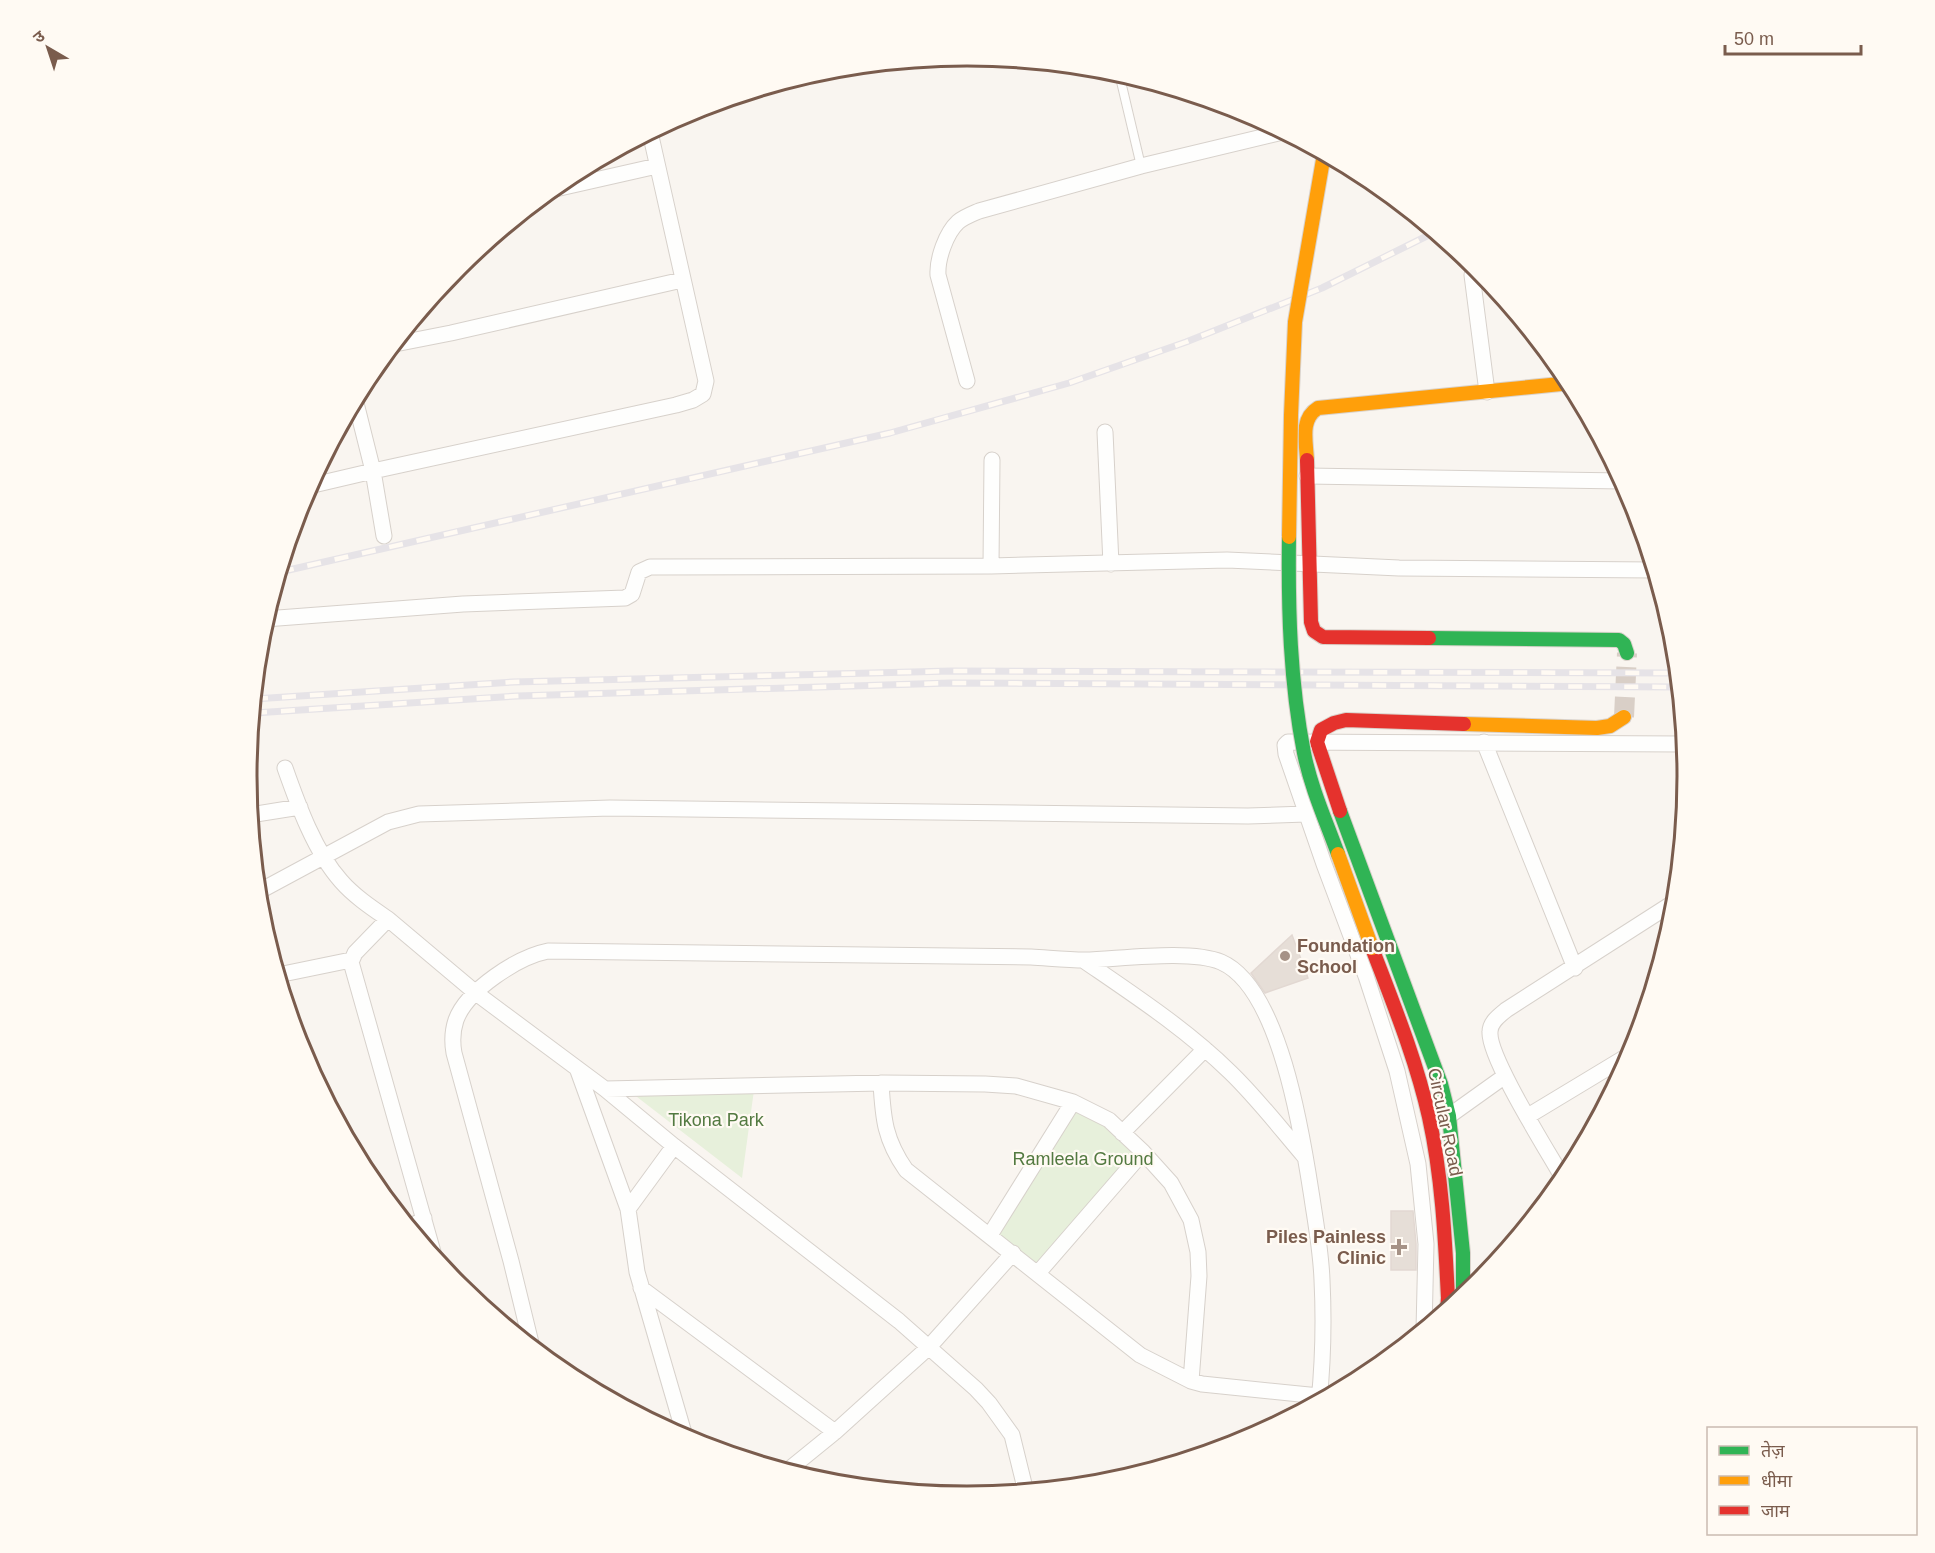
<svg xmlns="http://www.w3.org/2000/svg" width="1935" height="1553" viewBox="0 0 1935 1553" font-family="Helvetica,'Noto Sans Devanagari',sans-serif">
<rect width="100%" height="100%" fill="#f9f5f0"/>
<!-- green -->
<path fill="#e7f0db" d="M 628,1090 L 754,1090 L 742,1178 Z
M 1074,1105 L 1107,1123 L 1136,1151 L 1037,1267 L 995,1234 Z"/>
<!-- building -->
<path fill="#e6ded7" stroke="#e2d8d2" stroke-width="1.5" d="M 1292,935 L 1308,978 L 1265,993 L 1251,973 Z
M 1391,1211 L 1413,1211 L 1416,1244 L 1416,1270 L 1391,1270 Z"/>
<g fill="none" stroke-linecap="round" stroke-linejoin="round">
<!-- secondary-tunnel -->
<path stroke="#d9cfc7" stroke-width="20" stroke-dasharray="20 10" stroke-linecap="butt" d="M 1624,717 L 1627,653"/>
<!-- lane casing -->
<g stroke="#d7d1cb" stroke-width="10">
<path id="lane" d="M 1119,73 L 1141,166"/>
</g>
<!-- street casing -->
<g stroke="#d7d1cb" stroke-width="17">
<path id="street" d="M 551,190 L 657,166
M 1472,275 L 1487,392
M 395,344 L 451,333 L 682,280
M 967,381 L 938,275 C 937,259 946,233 958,222 C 964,217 972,214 979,211 L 1141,166 L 1283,132
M 355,399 L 373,471 L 384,536
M 1105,432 L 1111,564
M 1307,476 L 1623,481
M 309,486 L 373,471 L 676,405 L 693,400 L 703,394 L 706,381 L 650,132
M 991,566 L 992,460
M 265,619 L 463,604 L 625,598 L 632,594 L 639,572 L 650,567 L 991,566 L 1227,560 L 1399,568 L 1655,570
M 1484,742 L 1575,968
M 285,768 C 298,805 315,852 341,881 C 354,896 372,908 388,919
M 250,815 L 300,807
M 258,892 L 388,822 L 419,814 L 610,808 L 1248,816 L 1306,814
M 1083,960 C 1134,995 1186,1029 1230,1072 C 1257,1098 1280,1128 1304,1156
M 278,975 L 351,960
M 577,1068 L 628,1209 L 637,1272 L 686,1440
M 881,1083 C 883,1119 885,1140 906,1170 L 1140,1355 L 1191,1381 L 1202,1384 L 1319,1396
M 605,1089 L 881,1083 L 985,1084 L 1016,1086 L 1073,1102 L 1109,1120 L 1143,1152 L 1171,1183 L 1191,1220 L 1198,1252 L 1199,1276 L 1191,1381
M 1449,1116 L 1505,1076
M 1528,1116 L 1634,1052
M 1122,1133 L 1205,1049
M 1564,1180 C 1549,1153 1488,1057 1490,1032 C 1490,1022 1499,1016 1506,1010 L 1676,901
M 628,1209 L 674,1146
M 410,1228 L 424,1218
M 990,1235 L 1073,1102
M 435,1259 L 351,962 L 355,953 L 388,919 L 476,993 L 605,1089 L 674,1146 L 899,1321 L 976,1389 L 989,1403 L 1012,1435 L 1026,1492
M 1038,1273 L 1143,1152
M 641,1288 L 835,1432
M 1424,1330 L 1426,1244 L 1418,1164 L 1397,1071 L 1366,976 L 1324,864 L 1286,754 L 1285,745 L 1288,742 L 1685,744
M 532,1347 L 511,1261 L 454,1053 C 452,1042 452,1032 456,1020 C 467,990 518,957 548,951 L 1031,957 C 1049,958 1067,960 1085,960 C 1120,959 1191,949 1221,962 C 1281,988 1303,1140 1312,1198 C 1316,1225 1321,1252 1322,1280 C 1324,1321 1323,1362 1319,1402
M 787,1471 L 835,1432 L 929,1347 L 1013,1253"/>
</g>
<!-- fast casing -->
<g stroke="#d9d2cb" stroke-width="16">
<path id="fast" d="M 1429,638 L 1619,640 L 1624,644 L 1627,653
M 1340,811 L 1441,1084 L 1449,1116 L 1463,1253 L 1463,1298"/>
</g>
<!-- slow casing -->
<g stroke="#d9d2cb" stroke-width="16">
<path id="slow" d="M 1307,460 C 1306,441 1300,419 1318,408 L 1571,383
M 1464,724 L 1597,728 L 1610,726 L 1624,717"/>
</g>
<!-- jam casing -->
<g stroke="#d9d2cb" stroke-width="16">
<path id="jam" d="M 1307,460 L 1311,622 L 1314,631 L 1323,637 L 1429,638
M 1340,811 L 1317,742 L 1321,730 L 1334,723 L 1346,720 L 1464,724
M 1372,948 C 1393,1003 1416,1059 1429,1117 C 1442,1176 1445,1237 1448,1298 L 1447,1311"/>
</g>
<!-- lane -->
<use href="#lane" stroke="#fefefd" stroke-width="8"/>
<!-- street -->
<use href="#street" stroke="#fefefd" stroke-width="15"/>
<!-- fast -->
<use href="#fast" stroke="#30b455" stroke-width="14"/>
<!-- slow -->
<use href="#slow" stroke="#ff9f0a" stroke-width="14"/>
<!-- jam -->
<use href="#jam" stroke="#e5322d" stroke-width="14"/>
<!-- rail casing -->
<g stroke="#e6e3e7" stroke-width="7">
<path id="rail" d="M 280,572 L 890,433 L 1069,383 L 1186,342 L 1322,288 L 1435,232
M 254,699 L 513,682 L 951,671 L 1678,673
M 253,713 L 517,696 L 950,683 L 1680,687"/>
</g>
<!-- rail -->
<use href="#rail" stroke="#fffaf3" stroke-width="4.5" stroke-dasharray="14" stroke-linecap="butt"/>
<!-- fast-bridge casing -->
<g stroke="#d9d2cb" stroke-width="16" stroke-linecap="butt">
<path id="fast-bridge" d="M 1289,537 C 1288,609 1290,682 1304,753 C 1311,788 1326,821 1338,854"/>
</g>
<!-- slow-bridge casing -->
<g stroke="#d9d2cb" stroke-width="16" stroke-linecap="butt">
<path id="slow-bridge" d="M 1289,537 L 1291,415 L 1295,322 L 1324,154
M 1338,854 L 1372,948"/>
</g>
<!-- fast-bridge -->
<use href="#fast-bridge" stroke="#30b455" stroke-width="14"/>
<!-- slow-bridge -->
<use href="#slow-bridge" stroke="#ff9f0a" stroke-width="14"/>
</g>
<!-- markers -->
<g fill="#a69286" stroke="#fffaf3" stroke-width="2">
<circle cx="1285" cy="956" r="6"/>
<path d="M1396 1238h6v6h6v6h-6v6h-6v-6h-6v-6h6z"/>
</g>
<g text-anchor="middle" stroke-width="4.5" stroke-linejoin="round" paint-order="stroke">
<!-- poi labels -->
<g font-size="18" font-weight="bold" fill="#7a5c4d" stroke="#fffaf3" text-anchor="start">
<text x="1297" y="952">Foundation<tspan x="1297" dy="21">School</tspan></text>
<text x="1386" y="1243" text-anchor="end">Piles Painless<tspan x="1386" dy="21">Clinic</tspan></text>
</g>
<!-- park labels -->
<g font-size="18" fill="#537a41" stroke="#fffaf3">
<text x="716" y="1126">Tikona Park</text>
<text x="1083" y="1165">Ramleela Ground</text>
</g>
<!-- street labels -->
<g font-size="18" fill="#7a5c4d" stroke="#fffaf3">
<text transform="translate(1445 1122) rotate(78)" y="6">Circular Road</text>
</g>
</g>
<!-- crop -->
<path d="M0 0H1935V1553H0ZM257 776a710 710 0 1 1 1420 0a710 710 0 1 1-1420 0Z" fill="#fffaf3" fill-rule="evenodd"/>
<path fill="none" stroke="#7a5c4d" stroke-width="3" d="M257 776a710 710 0 1 1 1420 0a710 710 0 1 1-1420 0Z"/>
<!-- legend -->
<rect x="1707" y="1427" width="210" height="108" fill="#fffaf3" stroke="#cabbb1" stroke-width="1.5"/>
<rect x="1719" y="1446" width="30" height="9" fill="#30b455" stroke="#cabbb1" stroke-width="1.5"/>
<text x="1761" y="1457" font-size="18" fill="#7a5c4d">तेज़</text>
<rect x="1719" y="1476" width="30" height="9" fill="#ff9f0a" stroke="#cabbb1" stroke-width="1.5"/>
<text x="1761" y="1487" font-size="18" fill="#7a5c4d">धीमा</text>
<rect x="1719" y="1506" width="30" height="9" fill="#e5322d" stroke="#cabbb1" stroke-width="1.5"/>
<text x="1761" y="1517" font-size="18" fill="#7a5c4d">जाम</text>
<!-- north arrow -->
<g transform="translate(48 48) rotate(321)" stroke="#fffaf3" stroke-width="4.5" paint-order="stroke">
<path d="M0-4.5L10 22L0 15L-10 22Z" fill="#7a5c4d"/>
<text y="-9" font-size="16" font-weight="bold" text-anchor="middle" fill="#7a5c4d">उ</text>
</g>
<!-- scale -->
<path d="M1725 45v9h136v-9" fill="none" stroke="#7a5c4d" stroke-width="3"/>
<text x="1734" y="45" font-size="18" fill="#7a5c4d" stroke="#fffaf3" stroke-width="4.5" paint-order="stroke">50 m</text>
</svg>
